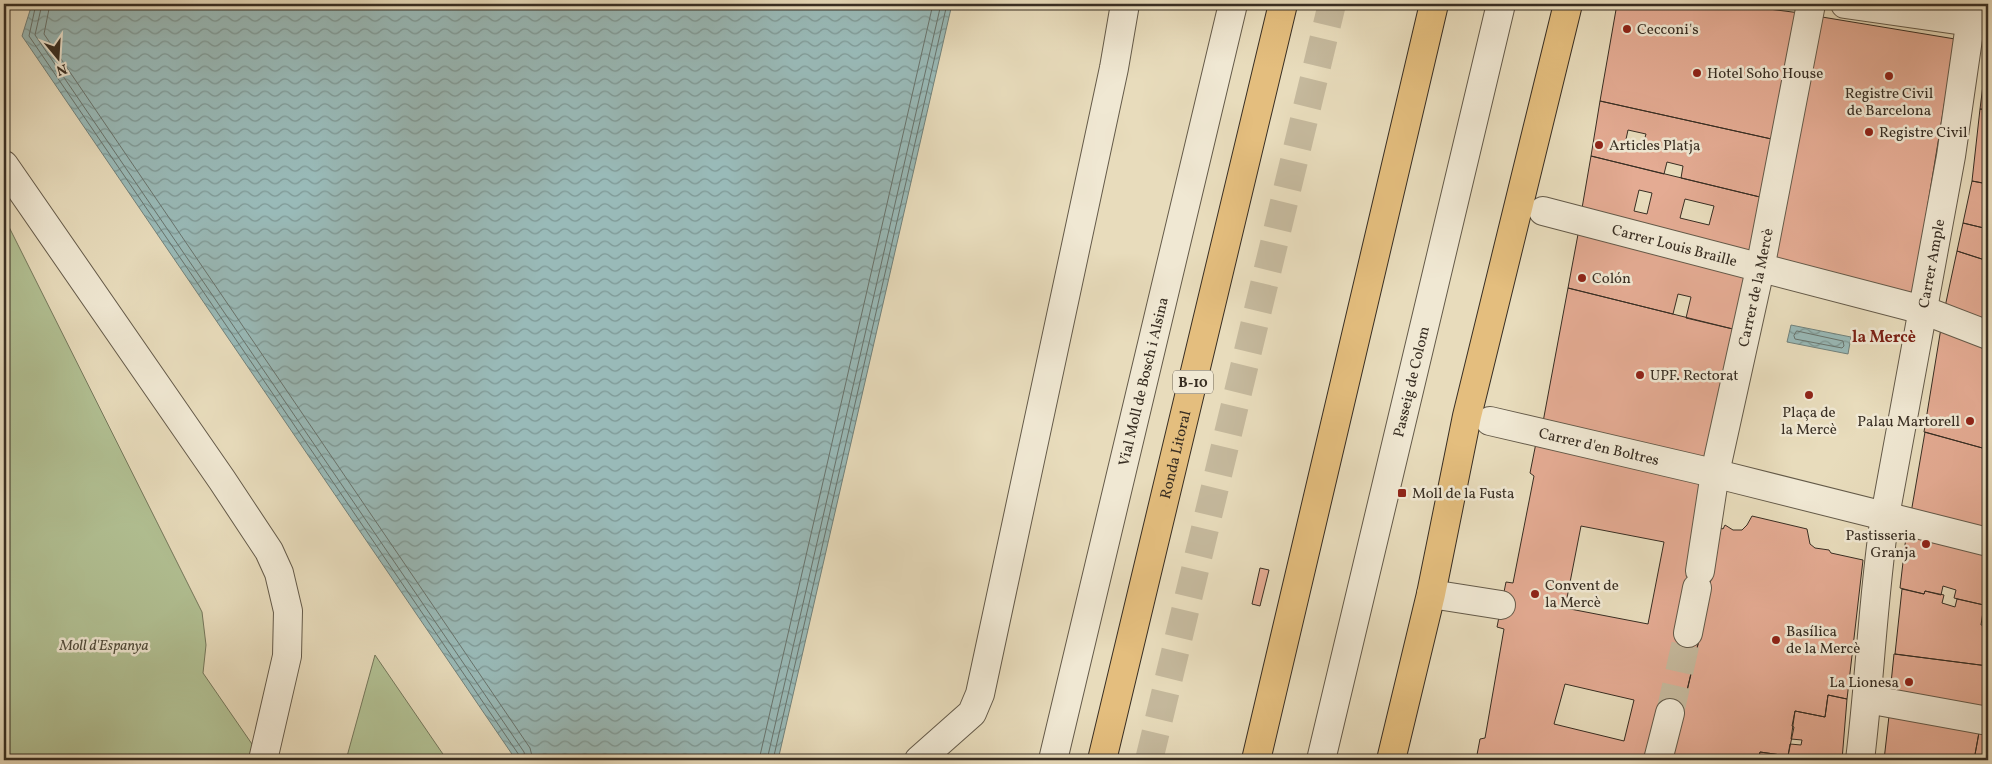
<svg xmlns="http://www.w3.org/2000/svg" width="1992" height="764" viewBox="0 0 1992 764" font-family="Vollkorn,serif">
<defs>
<pattern id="water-waves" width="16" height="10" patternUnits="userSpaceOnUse" patternTransform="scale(1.25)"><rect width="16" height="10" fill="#99bab8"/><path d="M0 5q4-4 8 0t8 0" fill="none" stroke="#7e9895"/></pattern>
</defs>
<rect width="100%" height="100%" fill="#e8dcbc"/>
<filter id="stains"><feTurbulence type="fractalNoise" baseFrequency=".004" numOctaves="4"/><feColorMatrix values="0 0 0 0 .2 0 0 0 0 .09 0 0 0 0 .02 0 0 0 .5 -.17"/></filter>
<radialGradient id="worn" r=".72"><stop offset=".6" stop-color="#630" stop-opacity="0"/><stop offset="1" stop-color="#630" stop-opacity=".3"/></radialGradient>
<!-- park -->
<path fill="#b2c194" stroke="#75785c" d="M 4,217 L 202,612 L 206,645 L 203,673 L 263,760 L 4,760 Z
M 375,655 L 447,760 L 346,760 Z"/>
<!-- water -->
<path fill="url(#water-waves)" stroke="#72827c" d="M 32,4 L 952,4 L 778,760 L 516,760 L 22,36 Z
M 1791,325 L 1851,337 L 1848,354 L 1787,342 Z"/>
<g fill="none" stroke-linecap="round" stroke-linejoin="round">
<!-- shore -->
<path stroke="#68746e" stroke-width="1" d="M 36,4 L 29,36 L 519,755 L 520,760
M 42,4 L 35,35 L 524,752 L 526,760
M 50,4 L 44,34 L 530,748 L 533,760
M 1797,331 L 1843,341 L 1844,346 L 1842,348 L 1795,339 L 1794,336 Z
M 759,760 L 933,4
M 767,760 L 941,4
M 773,760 L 947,4"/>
</g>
<!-- building -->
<path fill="#e4ab93" stroke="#382e23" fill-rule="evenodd" d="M 1617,4 L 1730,4 L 1800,13 L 1776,140 L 1600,101 Z
M 1822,17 L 1955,39 L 1913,295 L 1773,262 Z
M 1987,53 L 1988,53 L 1988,110 L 1980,109 Z
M 1600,101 L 1776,140 L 1764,198 L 1681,178 L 1683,166 L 1667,162 L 1664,174 L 1591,156 ZM 1628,130 L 1646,134 L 1642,148 L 1625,144 Z
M 1980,109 L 1988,110 L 1988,184 L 1972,181 Z
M 1591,156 L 1764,198 L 1752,256 L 1581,214 ZM 1639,190 L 1652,193 L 1647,214 L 1634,211 ZM 1685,199 L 1714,206 L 1709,225 L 1680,218 Z
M 1972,181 L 1988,184 L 1988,229 L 1963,223 Z
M 1963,223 L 1988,229 L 1988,261 L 1957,251 Z
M 1579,229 L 1749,271 L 1737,330 L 1686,318 L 1691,297 L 1678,294 L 1673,314 L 1568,288 Z
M 1957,251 L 1988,261 L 1988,324 L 1945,307 Z
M 1568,288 L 1737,330 L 1710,465 L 1543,422 Z
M 1941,328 L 1988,340 L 1988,452 L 1985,451 L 1986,449 L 1924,432 Z
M 1925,432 L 1986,449 L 1985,451 L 1988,452 L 1988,531 L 1911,513 Z
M 1537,438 L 1708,479 L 1712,574 L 1698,644 L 1681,715 L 1649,760 L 1476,760 L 1480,739 L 1485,738 L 1504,629 L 1497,627 L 1506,582 L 1513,583 L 1534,476 L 1530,473 ZM 1581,526 L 1664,542 L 1648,624 L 1565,608 ZM 1565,684 L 1634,700 L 1624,741 L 1554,724 Z
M 1752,516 L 1807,529 L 1810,544 L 1815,548 L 1829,550 L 1831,553 L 1863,560 L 1847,699 L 1828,695 L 1825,717 L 1795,711 L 1792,726 L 1794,727 L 1788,756 L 1760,752 L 1758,760 L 1671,760 L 1698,644 L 1721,528 L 1723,529 L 1725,525 L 1733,530 L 1742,530 L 1747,525 Z
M 1907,528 L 1988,545 L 1988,606 L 1954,598 L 1956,590 L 1943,586 L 1941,595 L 1925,591 L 1924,594 L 1900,588 Z
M 1260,568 L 1269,570 L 1260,606 L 1252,604 Z
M 1902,589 L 1924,594 L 1925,591 L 1944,595 L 1942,603 L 1955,607 L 1957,599 L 1984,605 L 1981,625 L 1988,626 L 1988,666 L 1895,654 Z
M 1894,654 L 1988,666 L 1988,713 L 1890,693 Z
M 1828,695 L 1847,699 L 1842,760 L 1788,756 L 1790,744 L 1801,745 L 1802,740 L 1791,739 L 1795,711 L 1825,717 Z
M 1889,716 L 1980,727 L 1974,760 L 1949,760 L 1922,755 L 1922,760 L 1884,760 Z
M 1980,727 L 1988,729 L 1988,760 L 1974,760 Z
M 1760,752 L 1795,757 L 1794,760 L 1758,760 Z
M 1805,757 L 1820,758 L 1840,760 L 1805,760 Z"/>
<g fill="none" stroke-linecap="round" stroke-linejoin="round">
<!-- minor-tunnel -->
<path stroke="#c5b99d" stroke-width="28" stroke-dasharray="28 14" stroke-linecap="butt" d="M 1670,713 L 1688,633"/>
<!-- highway-tunnel -->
<path stroke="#c5b99d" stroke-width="28" stroke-dasharray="28 14" stroke-linecap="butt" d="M 1149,760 L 1332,4"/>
<!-- minor casing -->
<g stroke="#645a49" stroke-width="30">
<g id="minor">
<path d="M 1845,4 L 1971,22"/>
<path d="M 4,165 L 222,480 L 269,551 L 279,573 L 288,611 L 287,656 L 263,760"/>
<path id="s1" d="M 1543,211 L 1923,310 L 1988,335"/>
<path id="s2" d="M 1490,421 L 1709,472 L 1988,542"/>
<path id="s3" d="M 1700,571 L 1715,473 L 1760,269 L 1811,4"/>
<path d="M 1431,594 L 1501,605"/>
<path d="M 1688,633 L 1697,588"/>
<path d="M 1867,699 L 1988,721"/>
<path d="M 919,760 L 972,713 L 980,694 L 1114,68 L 1125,4"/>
<path id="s4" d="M 1053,760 L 1233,4"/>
<path id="s5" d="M 1321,760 L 1501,4"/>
<path d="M 1658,760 L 1670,713"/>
<path id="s6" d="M 1860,760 C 1870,679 1873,597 1885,516 L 1951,156 L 1973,4"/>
</g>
</g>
<!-- major casing -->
<g stroke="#382e23" stroke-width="30">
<path id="major" d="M 1256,760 L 1434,4
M 1391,760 L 1431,594 L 1467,416 L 1568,4"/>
</g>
<!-- highway casing -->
<g stroke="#382e23" stroke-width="30">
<g id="highway">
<path id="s7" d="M 1102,760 L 1283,4"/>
</g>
</g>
<!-- minor -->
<use href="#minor" stroke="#f0e8d3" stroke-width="28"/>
<!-- major -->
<use href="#major" stroke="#e4be7e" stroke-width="28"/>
<!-- highway -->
<use href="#highway" stroke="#e4be7e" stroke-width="28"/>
</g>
<!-- markers -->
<g fill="#8f2418" stroke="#f0e8d3" stroke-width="2">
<circle cx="1627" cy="29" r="5"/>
<circle cx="1697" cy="73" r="5"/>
<circle cx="1889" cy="76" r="5"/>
<circle cx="1869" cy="132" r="5"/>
<circle cx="1599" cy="145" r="5"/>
<circle cx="1582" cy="278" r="5"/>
<circle cx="1640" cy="375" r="5"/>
<circle cx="1809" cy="395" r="5"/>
<circle cx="1970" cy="421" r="5"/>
<rect x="1397" y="488" width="10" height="10" rx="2.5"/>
<circle cx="1926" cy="544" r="5"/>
<circle cx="1535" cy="594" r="5"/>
<circle cx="1776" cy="640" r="5"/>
<circle cx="1909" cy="682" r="5"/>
</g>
<g text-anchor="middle" stroke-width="5" stroke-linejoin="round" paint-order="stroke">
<!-- shield labels -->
<rect fill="#f0e8d3" stroke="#6f6658" stroke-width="1" x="1173" y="370.5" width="40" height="23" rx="4"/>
<g font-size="14" font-weight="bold" fill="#382e23">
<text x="1193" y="387">B-10</text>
</g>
<!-- poi labels -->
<g font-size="15" fill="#382e23" stroke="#f0e8d3" text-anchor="start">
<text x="1637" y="34">Cecconi's</text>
<text x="1707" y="78">Hotel Soho House</text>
<text x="1889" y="98" text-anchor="middle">Registre Civil<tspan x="1889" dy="17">de Barcelona</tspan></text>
<text x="1879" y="137">Registre Civil</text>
<text x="1609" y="150">Articles Platja</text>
<text x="1592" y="283">Colón</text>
<text x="1650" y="380">UPF. Rectorat</text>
<text x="1809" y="417" text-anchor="middle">Plaça de<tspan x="1809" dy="17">la Mercè</tspan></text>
<text x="1960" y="426" text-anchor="end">Palau Martorell</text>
<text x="1412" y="498">Moll de la Fusta</text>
<text x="1916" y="540" text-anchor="end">Pastisseria<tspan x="1916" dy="17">Granja</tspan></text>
<text x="1545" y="590">Convent de<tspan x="1545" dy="17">la Mercè</tspan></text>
<text x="1786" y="636">Basílica<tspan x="1786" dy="17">de la Mercè</tspan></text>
<text x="1899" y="687" text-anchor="end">La Lionesa</text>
</g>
<!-- street labels -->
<g font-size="15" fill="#382e23" stroke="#f0e8d3">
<text dy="5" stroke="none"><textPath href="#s1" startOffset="136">Carrer Louis Braille</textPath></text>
<text dy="5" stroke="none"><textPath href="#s6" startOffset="502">Carrer Ample</textPath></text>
<text dy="5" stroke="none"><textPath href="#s3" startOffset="289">Carrer de la Mercè</textPath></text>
<text dy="5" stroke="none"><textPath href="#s4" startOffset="389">Vial Moll de Bosch i Alsina</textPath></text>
<text dy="5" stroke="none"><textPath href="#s5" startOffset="389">Passeig de Colom</textPath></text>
<text dy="5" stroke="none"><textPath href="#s2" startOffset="112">Carrer d'en Boltres</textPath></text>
<text dy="5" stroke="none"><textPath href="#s7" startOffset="314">Ronda Litoral</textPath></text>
</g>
<!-- park labels -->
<g font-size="15" font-style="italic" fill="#504b3a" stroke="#f0e8d3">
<text x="104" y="650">Moll d'Espanya</text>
</g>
<!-- neighbourhood labels -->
<g font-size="16" font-weight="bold" fill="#7a1f14" stroke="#f0e8d3">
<text x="1884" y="342">la Mercè</text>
</g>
</g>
<!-- margin -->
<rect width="1992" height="764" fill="none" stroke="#e8dcbc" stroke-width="20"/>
<rect x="5" y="5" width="1982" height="754" fill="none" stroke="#382e23" stroke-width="2.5"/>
<rect x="10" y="10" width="1972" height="744" fill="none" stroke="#382e23"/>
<!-- north arrow -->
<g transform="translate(58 58) rotate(162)" stroke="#f0e8d3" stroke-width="4" paint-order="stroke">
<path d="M0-4L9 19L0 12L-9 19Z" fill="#382e23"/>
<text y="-8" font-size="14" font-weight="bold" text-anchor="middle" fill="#382e23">N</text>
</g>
<rect width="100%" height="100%" filter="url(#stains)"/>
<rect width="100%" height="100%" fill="url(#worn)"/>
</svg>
